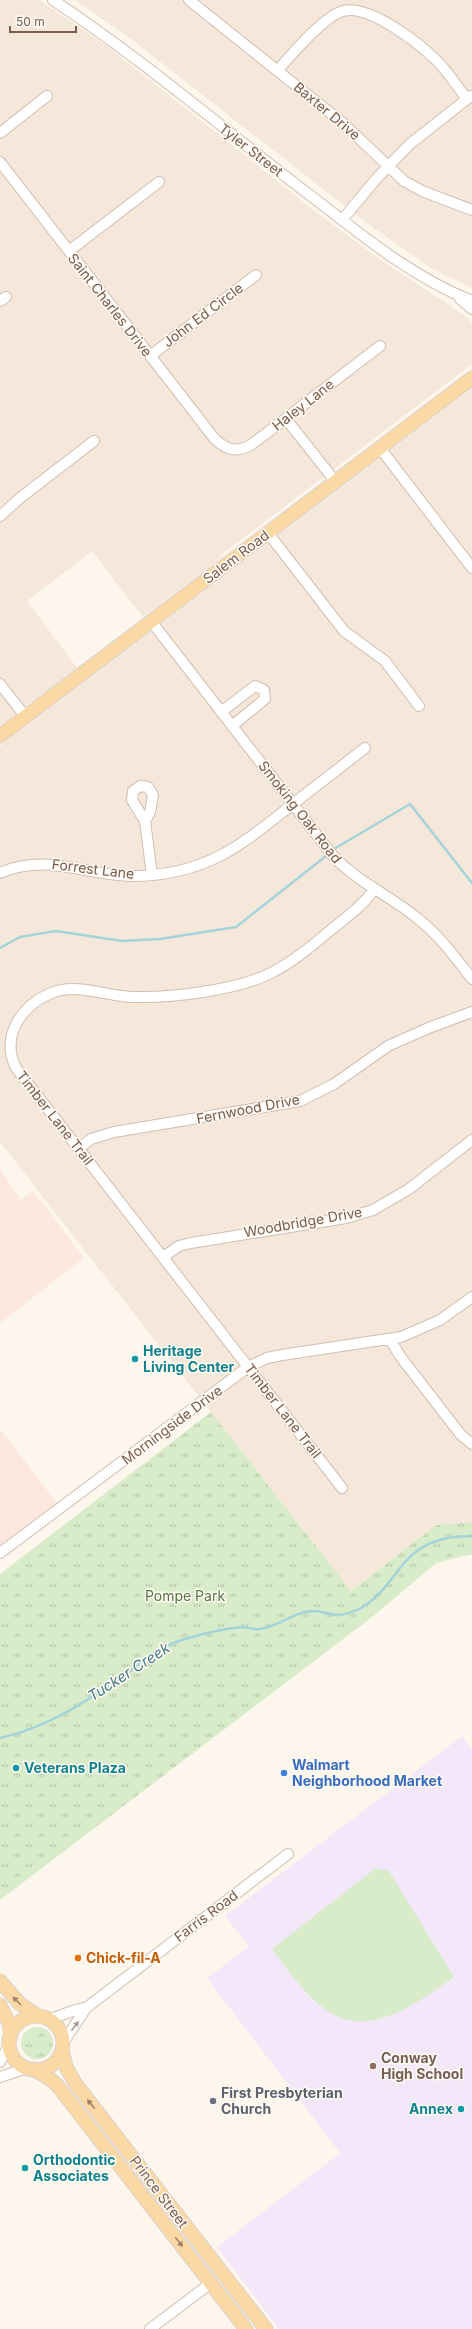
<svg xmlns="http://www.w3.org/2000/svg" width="472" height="2329" viewBox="0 0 472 2329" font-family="Inter,sans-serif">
<defs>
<pattern id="grass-tufts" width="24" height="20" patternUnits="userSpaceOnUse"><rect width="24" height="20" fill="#d8ecc9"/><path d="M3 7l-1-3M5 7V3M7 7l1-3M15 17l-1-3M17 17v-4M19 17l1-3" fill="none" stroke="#b4c2a5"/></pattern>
</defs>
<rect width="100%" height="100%" fill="#fdf6ec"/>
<!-- residential -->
<path fill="#f5e8da" d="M 0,0 L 39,0 L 54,10 L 104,44 L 320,215 L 378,258 L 467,317 L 472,323 L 472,364 L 221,555 L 218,561 L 143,617 L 92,551 L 27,601 L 77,668 L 0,726 Z
M 75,0 L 182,0 L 213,24 L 197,0 L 472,0 L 472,288 L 431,268 L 364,221 L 131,39 Z
M 472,388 L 472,1522 L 436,1525 L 351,1591 L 0,1142 L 0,746 Z"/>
<!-- commercial -->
<path fill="#fde8e0" d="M 0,1169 L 21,1200 L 33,1191 L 84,1258 L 0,1323 Z
M 0,1429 L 57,1503 L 0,1545 Z"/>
<!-- education -->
<path fill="#f3e8fa" d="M 462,1736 L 472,1750 L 472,2329 L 279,2329 L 217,2247 L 340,2153 L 207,1978 L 249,1947 L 225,1916 Z"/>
<!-- grass -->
<path fill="url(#grass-tufts)" d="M 211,1412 L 351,1591 L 436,1525 L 472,1522 L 472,1554 L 436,1563 L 372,1617 L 0,1900 L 0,1574 Z
M21 2043a16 16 0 1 1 32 0a16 16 0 1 1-32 0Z"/>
<!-- pitch -->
<path fill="#d8ecc9" d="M 376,1868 L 389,1871 L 454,1977 C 421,2001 370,2039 329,2012 C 306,1997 288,1970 272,1949 Z"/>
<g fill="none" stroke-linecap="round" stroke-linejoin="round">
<!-- stream -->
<path stroke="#a5d3da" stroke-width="2.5" d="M 334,849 L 410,804 L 472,883
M 0,948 L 20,937 L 56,931 L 122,941 L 160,939 L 236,927 L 326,856
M 0,1738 C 47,1728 87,1701 126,1674 C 141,1663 154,1651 171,1644 C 191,1636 221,1629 242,1627 C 248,1627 254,1630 260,1629 C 279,1627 294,1611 314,1611 C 322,1611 330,1615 338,1615 C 344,1615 355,1611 361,1608 C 376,1600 387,1585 397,1572 C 417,1544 439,1536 472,1536"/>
<!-- minor casing -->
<g stroke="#d1beb0" stroke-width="12">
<path id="minor" d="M 53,0 C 145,61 228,133 315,199 C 364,237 414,278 472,301
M 189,0 L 344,124 L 404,181 L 422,191 L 472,210
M 278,70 C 291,55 324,16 343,11 C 369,4 419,43 437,61 C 448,72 457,86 467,99
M 0,133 L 47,96
M 0,162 L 214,438 C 226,450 235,453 251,445 L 380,346
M 342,220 L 377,178 L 410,144 L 471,96
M 69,251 L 159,182
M 460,299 L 472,309
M 0,301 L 6,297
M 150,356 L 256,275
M 286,419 L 335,481
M 380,448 L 472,568
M 0,516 L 20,498 L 94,441
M 268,533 L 344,631 L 385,661 L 419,706
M 151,621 L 333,856 C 359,883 389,895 417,918 C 439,935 455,957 472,979
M 0,684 L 25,716
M 221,712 L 255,686 L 264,690 L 265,699 L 232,726
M 145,821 L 132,800 L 133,791 L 140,786 L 148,787 L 153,795 L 150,812 L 145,821 L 152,875
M 0,873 C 49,852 88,877 137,876 C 208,874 241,845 293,804 C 317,785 341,767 365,748
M 79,1148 L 91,1139 L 114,1132 L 300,1101 L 334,1084 L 388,1046 L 431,1027 L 472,1012
M 163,1257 L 179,1246 L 191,1243 L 346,1218 L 373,1210 L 409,1189 L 472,1140
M 390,1339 L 400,1356 L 461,1435 L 472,1444
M 342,1488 L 16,1068 C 0,1036 22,1004 54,992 C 79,983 109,997 134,997 C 172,998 238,990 271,973 C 293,962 313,945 332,929 C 347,917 362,906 374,890
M 0,1553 L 248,1367 L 267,1358 L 282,1355 L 401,1337 L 440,1320 L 472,1297
M 47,2019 C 61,2017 72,2009 86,2008
M 63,2043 L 86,2008 L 288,1854
M 0,2062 L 10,2043
M 0,2077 L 27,2068
M 150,2329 L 211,2283"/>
</g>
<!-- major casing -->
<g stroke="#dad1cd" stroke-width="15">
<path id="major" d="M 0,736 L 472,378
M 0,1981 L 20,2004 L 38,2016
M 0,2005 L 9,2023 L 11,2036
M9 2043a27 27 0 1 1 54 0a27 27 0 1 1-54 0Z
M 62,2050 L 66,2067 L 75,2083 L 266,2329
M 33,2069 L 50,2079 L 57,2085 L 246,2329"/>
</g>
<!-- minor -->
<use href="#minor" stroke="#fff" stroke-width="10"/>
<!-- major -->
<use href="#major" stroke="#fbd9a5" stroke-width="13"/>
</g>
<!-- one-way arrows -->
<defs><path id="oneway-solid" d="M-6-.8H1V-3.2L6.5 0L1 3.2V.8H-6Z"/></defs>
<g fill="#a18267">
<use href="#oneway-solid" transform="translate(17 2001) rotate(-135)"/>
<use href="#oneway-solid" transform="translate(91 2104) rotate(-129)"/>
<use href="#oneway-solid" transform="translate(179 2242) rotate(52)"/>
</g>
<use fill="#af9d94" href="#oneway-solid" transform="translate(75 2026) rotate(-53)"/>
<!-- markers -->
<g fill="#0f9aa8" stroke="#fffaf3" stroke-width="1.5">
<circle cx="135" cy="1359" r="4"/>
<circle cx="16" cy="1768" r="4"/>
<circle cx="461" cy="2109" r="4"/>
<circle cx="25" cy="2168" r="4"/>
</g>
<circle fill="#3f7fe0" stroke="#fffaf3" stroke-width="1.5" cx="284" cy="1773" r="4"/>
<circle fill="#e8710a" stroke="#fffaf3" stroke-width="1.5" cx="78" cy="1958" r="4"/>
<circle fill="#8d6e63" stroke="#fffaf3" stroke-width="1.5" cx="373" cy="2066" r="4"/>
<circle fill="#6b7280" stroke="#fffaf3" stroke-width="1.5" cx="213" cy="2101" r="4"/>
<g text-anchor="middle" stroke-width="3" stroke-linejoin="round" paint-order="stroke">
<!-- street labels -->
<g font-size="14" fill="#7a5c4d" stroke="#fffaf3">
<text transform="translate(327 111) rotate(40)" y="5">Baxter Drive</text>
<text transform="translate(251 150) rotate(38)" y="5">Tyler Street</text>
<text transform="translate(110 305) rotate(52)" y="5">Saint Charles Drive</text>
<text transform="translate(203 315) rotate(-37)" y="5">John Ed Circle</text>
<text transform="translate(303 405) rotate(-38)" y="5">Haley Lane</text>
<text transform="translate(236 557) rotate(-37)" y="5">Salem Road</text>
<text transform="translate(300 812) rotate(52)" y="5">Smoking Oak Road</text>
<text transform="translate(93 869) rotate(7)" y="5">Forrest Lane</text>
<text transform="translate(248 1109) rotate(-11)" y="5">Fernwood Drive</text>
<text transform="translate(55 1118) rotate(52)" y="5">Timber Lane Trail</text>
<text transform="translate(303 1222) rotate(-10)" y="5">Woodbridge Drive</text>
<text transform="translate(283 1411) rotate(52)" y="5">Timber Lane Trail</text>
<text transform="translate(172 1425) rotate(-37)" y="5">Morningside Drive</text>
<text transform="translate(206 1916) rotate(-37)" y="5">Farris Road</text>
<text transform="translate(159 2192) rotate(53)" y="5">Prince Street</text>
</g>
<!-- culture labels -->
<g font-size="14" font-weight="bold" fill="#0d838f" stroke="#fffaf3" text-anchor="start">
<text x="143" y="1356">Heritage<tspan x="143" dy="16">Living Center</tspan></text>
<text x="24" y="1773">Veterans Plaza</text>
<text x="453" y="2114" text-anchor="end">Annex</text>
<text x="33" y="2165">Orthodontic<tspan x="33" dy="16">Associates</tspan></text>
</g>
<!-- park labels -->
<g font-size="14" fill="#537a41" stroke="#fffaf3">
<text x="185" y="1601">Pompe Park</text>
</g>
<!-- shop labels -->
<g font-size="14" font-weight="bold" fill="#366cbe" stroke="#fffaf3" text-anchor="start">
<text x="292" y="1770">Walmart<tspan x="292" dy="16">Neighborhood Market</tspan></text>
</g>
<!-- food labels -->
<g font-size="14" font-weight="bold" fill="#c56008" stroke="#fffaf3" text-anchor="start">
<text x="86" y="1963">Chick-fil-A</text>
</g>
<!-- education labels -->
<g font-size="14" font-weight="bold" fill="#785e54" stroke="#fffaf3" text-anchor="start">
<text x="381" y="2063">Conway<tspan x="381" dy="16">High School</tspan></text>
</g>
<!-- worship labels -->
<g font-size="14" font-weight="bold" fill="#5b616d" stroke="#fffaf3" text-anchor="start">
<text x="221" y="2098">First Presbyterian<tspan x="221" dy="16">Church</tspan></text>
</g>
<!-- water labels -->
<g font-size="15" font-style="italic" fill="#437c86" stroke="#fffaf3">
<text transform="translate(129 1672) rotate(-33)" y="5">Tucker Creek</text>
</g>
</g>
<!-- scale -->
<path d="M10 26v6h66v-6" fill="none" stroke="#7a5c4d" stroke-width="2"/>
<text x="16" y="26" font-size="12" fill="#7a5c4d" stroke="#fffaf3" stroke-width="3" paint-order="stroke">50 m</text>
</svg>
